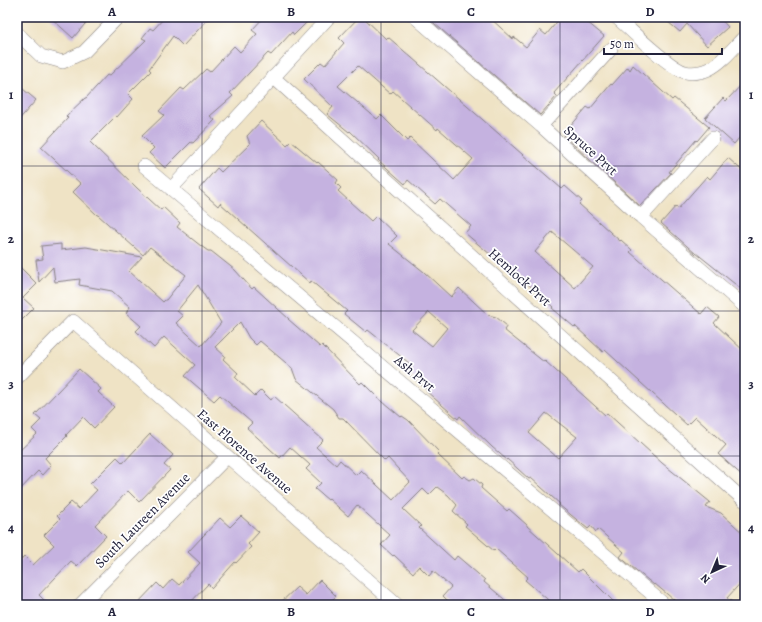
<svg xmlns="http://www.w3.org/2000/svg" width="762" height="622" viewBox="0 0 762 622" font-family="Alegreya,serif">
<rect width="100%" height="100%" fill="#fff"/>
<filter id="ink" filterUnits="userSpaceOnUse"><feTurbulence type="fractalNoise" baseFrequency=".025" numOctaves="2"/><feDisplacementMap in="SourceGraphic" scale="8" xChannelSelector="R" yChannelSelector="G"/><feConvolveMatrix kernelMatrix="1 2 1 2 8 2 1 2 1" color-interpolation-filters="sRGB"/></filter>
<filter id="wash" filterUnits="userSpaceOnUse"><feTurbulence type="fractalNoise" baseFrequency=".012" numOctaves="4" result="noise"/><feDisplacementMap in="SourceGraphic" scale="16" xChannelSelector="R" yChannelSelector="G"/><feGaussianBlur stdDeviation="0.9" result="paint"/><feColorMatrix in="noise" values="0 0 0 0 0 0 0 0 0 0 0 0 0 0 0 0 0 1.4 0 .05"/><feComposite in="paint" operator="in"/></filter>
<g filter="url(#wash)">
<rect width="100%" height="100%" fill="#efe3c5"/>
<g id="blocks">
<!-- building -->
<path fill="#c5b2e0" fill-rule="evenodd" d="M 50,17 L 91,17 L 73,38 Z
M 165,17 L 210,17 L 183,46 L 173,36 L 149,69 L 151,71 L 128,94 L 133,99 L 117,117 L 116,116 L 90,142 L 137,188 L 161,210 L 163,207 L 180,223 L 177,227 L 201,246 L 208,251 L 211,251 L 235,270 L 252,289 L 254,287 L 289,319 L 288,319 L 320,347 L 322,345 L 360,384 L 362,382 L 377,397 L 401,417 L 402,416 L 408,420 L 439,452 L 437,454 L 462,478 L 464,476 L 470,480 L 474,478 L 482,485 L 481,488 L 507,511 L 509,509 L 527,525 L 527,526 L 578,572 L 581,569 L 617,605 L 554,605 L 525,580 L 528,577 L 496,549 L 494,551 L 465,526 L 467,524 L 453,511 L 457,505 L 448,495 L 437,487 L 429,495 L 423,489 L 403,509 L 421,526 L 419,528 L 454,560 L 457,556 L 485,580 L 484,582 L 511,605 L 452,605 L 443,596 L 451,587 L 433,571 L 429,576 L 419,566 L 413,573 L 394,555 L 393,556 L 381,545 L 390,535 L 357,505 L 348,516 L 329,499 L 328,500 L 315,489 L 321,483 L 306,469 L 310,465 L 290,447 L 280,458 L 247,428 L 252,423 L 220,395 L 214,401 L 185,376 L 195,365 L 164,337 L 154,348 L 136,331 L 141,326 L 126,313 L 130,307 L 112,291 L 79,285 L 80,279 L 55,282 L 53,267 L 39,282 L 36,260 L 43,259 L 41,246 L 61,244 L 61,250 L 86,247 L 142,257 L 129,271 L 163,302 L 165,300 L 166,300 L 186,275 L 150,247 L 143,255 L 98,215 L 97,215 L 73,192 L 81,184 L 41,147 L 68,118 L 66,116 L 85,98 L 86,98 L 107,75 L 109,76 L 146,40 L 142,38 L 150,28 L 153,30 ZM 198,285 L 221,323 L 201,346 L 176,323 L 183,316 L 177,311 ZM 240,322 L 249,338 L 256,345 L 260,341 L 292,368 L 296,379 L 333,409 L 339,418 L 343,418 L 385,461 L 388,458 L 410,482 L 393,500 L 361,470 L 356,475 L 340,460 L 336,465 L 316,447 L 323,440 L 274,396 L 271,400 L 261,390 L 255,396 L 235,377 L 238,373 L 223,359 L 225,356 L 215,347 Z
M 264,17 L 312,17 L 294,35 L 292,32 L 271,55 L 268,53 L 230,93 L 233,96 L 210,116 L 215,120 L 193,143 L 191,142 L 165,168 L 149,153 L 154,148 L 142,136 L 164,115 L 159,111 L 181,88 L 184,90 L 206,69 L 210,72 L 234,46 L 240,52 L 257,34 L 252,30 Z
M 359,17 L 363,17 L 386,39 L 388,37 L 562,189 L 565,186 L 582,201 L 579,204 L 620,241 L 621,240 L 632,250 L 630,252 L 701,314 L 707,307 L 719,317 L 714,323 L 745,352 L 745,478 L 718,454 L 726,445 L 695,417 L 687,425 L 605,350 L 603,352 L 575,326 L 574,327 L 552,308 L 553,307 L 513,270 L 511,272 L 465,233 L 471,226 L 440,199 L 435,204 L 408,180 L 405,184 L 378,160 L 379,159 L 350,131 L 349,132 L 327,114 L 333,107 L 304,79 L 321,62 L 325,65 L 344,43 L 339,38 ZM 358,66 L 390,94 L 393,91 L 437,130 L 438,128 L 473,159 L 454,180 L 410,138 L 407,141 L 381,115 L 377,119 L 338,86 ZM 552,232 L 593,267 L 575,288 L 535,252 Z
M 427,17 L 489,17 L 513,39 L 514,37 L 526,47 L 540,30 L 546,35 L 561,17 L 581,17 L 604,36 L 554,93 L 557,96 L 540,115 Z
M 662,17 L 719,17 L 728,27 L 707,46 L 687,24 L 680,32 Z
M 633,65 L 672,100 L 674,98 L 709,127 L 697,141 L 696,140 L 669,172 L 671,173 L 640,206 L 563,135 L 587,107 L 590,109 L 611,84 L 612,85 L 628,67 L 630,70 Z
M 745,81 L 745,131 L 734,144 L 705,118 L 723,98 L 726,101 Z
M 17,84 L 36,100 L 17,122 Z
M 261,121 L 287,145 L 291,141 L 317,163 L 318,162 L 338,180 L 336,183 L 341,188 L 338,191 L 371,221 L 376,216 L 397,236 L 389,244 L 424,272 L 451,297 L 459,288 L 488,315 L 496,317 L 507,326 L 504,330 L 544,362 L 545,361 L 605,415 L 607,413 L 662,463 L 710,502 L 706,507 L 721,513 L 745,535 L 745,578 L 727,598 L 736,605 L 680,605 L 655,584 L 654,585 L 620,557 L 624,552 L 598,529 L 596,532 L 591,526 L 588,529 L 559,505 L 560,504 L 531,478 L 529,479 L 507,459 L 507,460 L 492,447 L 460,416 L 458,419 L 426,391 L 427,390 L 403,369 L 409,363 L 368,330 L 366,332 L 344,314 L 347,311 L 311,281 L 310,283 L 220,203 L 218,206 L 199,189 L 217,168 L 221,172 L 250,144 L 247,136 ZM 429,312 L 447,328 L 432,346 L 412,330 ZM 546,413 L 577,437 L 558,458 L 529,433 Z
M 728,158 L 745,173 L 745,292 L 696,253 L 696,254 L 661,223 L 676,206 L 678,209 L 707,176 L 710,179 Z
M 17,264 L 37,284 L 23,298 L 34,308 L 17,325 Z
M 79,369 L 101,389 L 98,392 L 114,407 L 94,428 L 83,417 L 66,435 L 67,436 L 45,458 L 51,465 L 42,475 L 38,471 L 17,493 L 17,453 L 37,434 L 32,429 L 41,420 L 35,415 Z
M 150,434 L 173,455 L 164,465 L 170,470 L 139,502 L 128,491 L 95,525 L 106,536 L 77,566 L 71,561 L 39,595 L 49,605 L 17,605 L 17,564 L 24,556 L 33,565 L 54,545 L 44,535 L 60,519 L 57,516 L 71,502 L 79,509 L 97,490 L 90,484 L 117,457 L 123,463 Z
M 241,516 L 259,532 L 248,544 L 251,547 L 236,563 L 235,562 L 212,588 L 208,584 L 188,605 L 136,605 L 157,583 L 163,589 L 172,579 L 179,585 L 200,563 L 188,552 L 220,518 L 230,527 Z
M 320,580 L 336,596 L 327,605 L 278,605 L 297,587 L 306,595 Z"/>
</g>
</g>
<g filter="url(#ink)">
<use href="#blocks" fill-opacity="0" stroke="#888280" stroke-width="1"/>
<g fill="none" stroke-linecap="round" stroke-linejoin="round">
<!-- minor casing -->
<g stroke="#888280" stroke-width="14">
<path id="minor" d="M 415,17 L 541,126 L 641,217 L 745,307
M 616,17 C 630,29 669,68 685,72 C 693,74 702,72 709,69 C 723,62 734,47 745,36
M 17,33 L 41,56 L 63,62 L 84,52 L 118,17
M 273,77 L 745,501
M 541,126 L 611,49
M 144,166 L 665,605
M 171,189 L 329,17
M 641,217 L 713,138
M 17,378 L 73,321 L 397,605
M 80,605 L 227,457"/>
</g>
<!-- minor -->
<use href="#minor" stroke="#fff" stroke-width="13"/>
</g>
</g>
<!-- grid -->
<path fill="none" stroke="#22223b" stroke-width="1" stroke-opacity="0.55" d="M 202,17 L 202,605M 381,17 L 381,605M 560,17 L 560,605M 17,166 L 745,166M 17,311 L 745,311M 17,456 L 745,456"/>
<g text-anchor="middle" stroke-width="3.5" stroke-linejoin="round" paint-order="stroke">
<!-- street labels -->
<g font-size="14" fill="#22223b" stroke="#fff">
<text transform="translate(591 150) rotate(42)" y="5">Spruce Prvt</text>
<text transform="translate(520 277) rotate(42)" y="5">Hemlock Prvt</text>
<text transform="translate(415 373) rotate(40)" y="5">Ash Prvt</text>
<text transform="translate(245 451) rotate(41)" y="5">East Florence Avenue</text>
<text transform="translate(142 520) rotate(-45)" y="5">South Laureen Avenue</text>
</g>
</g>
<!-- margin -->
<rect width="762" height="622" fill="none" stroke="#fff" stroke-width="44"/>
<!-- north arrow -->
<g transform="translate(712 572) rotate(224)" stroke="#ffffff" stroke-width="3" paint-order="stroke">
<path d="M0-3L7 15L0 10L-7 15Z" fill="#22223b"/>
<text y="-6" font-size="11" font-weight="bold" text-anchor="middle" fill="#22223b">N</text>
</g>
<!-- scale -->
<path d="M604 48v6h118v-6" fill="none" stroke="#22223b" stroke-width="2"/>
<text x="610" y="48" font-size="12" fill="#22223b" stroke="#ffffff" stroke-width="3" paint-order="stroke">50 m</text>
<rect x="22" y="22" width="718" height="578" fill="none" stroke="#22223b" stroke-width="1.5"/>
<g font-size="13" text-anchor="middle" font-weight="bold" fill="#22223b">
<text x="112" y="16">A</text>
<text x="291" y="16">B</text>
<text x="471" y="16">C</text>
<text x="650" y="16">D</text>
<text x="11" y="99">1</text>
<text x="751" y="99">1</text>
<text x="11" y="243">2</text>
<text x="751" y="243">2</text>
<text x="11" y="388">3</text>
<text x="751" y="388">3</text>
<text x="11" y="532">4</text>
<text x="751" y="532">4</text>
<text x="112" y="616">A</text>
<text x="291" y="616">B</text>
<text x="471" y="616">C</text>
<text x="650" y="616">D</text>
</g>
</svg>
